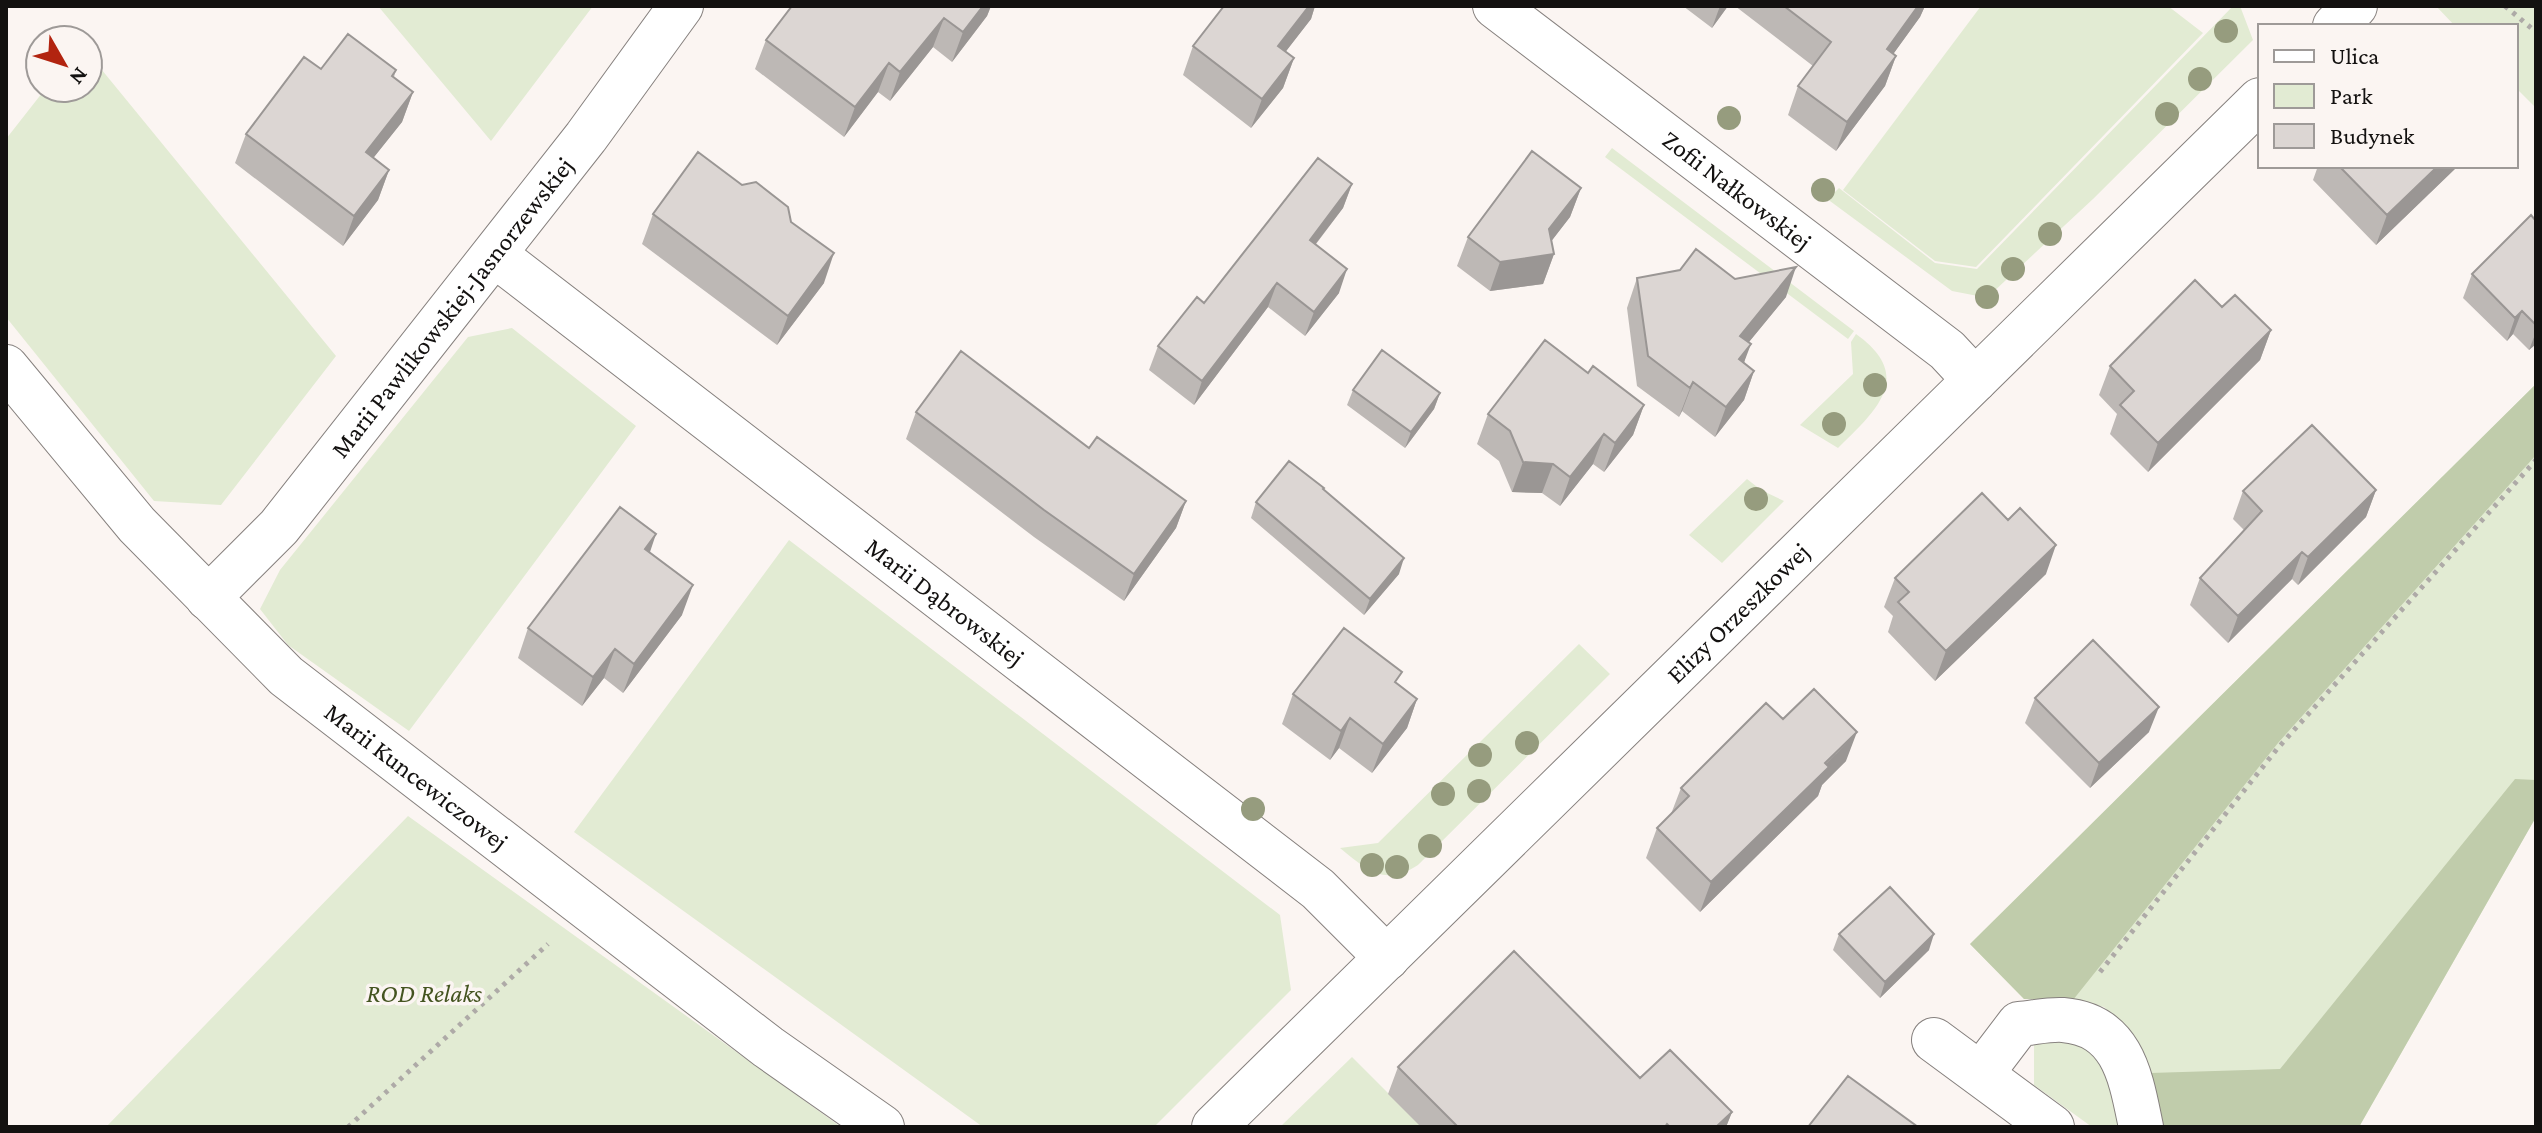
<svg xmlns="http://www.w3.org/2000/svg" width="2542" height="1133" viewBox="0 0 2542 1133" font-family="'Crimson Pro',serif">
<rect width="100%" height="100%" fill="#fbf5f2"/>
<!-- green -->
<path fill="#e2ebd3" d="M 378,6 L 593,6 L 491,141 Z
M 1981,6 L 2168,6 L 2203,33 L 1976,267 L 1935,261 L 1843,190 Z
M 2233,6 L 2240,6 L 2253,40 L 2093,199 L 1991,294 L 1993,300 L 1985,302 L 1983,297 L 1952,291 L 1815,190 L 1821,181 L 1835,192 L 1839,188 L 1935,263 L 1977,269 Z
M 2436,6 L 2536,6 L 2536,108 L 2516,88 L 2516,26 L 2455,26 Z
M 88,53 L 336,356 L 221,505 L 154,501 L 6,317 L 6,139 L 46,88 L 88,88 Z
M 1612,148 L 1854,331 L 1848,339 L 1605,157 Z
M 512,328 L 636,426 L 409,731 L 288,645 L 260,609 L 280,570 L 468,337 Z
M 1856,334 C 1915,376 1877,410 1838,448 L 1800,425 L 1853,374 L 1851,342 Z
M 2536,384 L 2536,817 L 2359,1127 L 2160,1127 L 2136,1041 L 2104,1007 L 2073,1000 L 2024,999 L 1970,944 Z
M 1747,479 L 1761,490 L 1784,501 L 1722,563 L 1689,535 Z
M 789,540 L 1280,915 L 1291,990 L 1154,1127 L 983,1127 L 574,832 Z
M 1579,644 L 1610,674 L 1418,865 C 1384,887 1367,870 1340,848 L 1378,843 Z
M 408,816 L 841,1127 L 106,1127 Z
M 2079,1037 L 2105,1067 L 2122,1127 L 2092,1127 L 2034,1085 L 2034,1044 Z
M 1352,1057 L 1422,1127 L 1280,1127 Z"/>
<!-- forest -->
<path fill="#c0ccab" d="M 2536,384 L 2536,455 L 2278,743 L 2073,1000 L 2024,999 L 1970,944 Z
M 2515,779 L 2536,780 L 2536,817 L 2359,1127 L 2160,1127 L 2150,1073 L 2280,1069 Z"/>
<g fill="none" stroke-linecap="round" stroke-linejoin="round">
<!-- minor casing -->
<g stroke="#86807e" stroke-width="46">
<g id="minor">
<path id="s1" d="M 1495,6 L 1947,350 L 1975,380"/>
<path d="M 2335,26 L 2355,6"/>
<path id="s2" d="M 495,255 L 1318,889 L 1387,958"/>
<path id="s3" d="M 6,367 L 137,525 L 286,676 L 768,1047 L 882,1127"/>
<path id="s4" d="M 208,598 L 279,527 L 586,137 L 681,6"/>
<path d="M 1934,1040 L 2052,1127"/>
<path d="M 1981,1074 L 2019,1024 C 2033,1023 2049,1019 2063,1020 C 2124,1025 2131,1079 2141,1127"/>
<path id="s5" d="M 1214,1127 L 2260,100"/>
</g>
</g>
<!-- path -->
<path stroke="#aeaaa7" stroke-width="5" stroke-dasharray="4 6" stroke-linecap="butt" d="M 2505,6 L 2536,32
M 2100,972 L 2277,749 L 2536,460
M 348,1127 L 548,944"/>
<!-- minor -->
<use href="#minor" stroke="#fff" stroke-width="44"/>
</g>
<!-- trees -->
<g fill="#969c7e">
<circle cx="2226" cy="31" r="12"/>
<circle cx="2200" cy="79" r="12"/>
<circle cx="2167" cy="114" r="12"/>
<circle cx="1729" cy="118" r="12"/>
<circle cx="1823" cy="190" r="12"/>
<circle cx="2050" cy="234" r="12"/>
<circle cx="2013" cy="269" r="12"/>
<circle cx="1987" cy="297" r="12"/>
<circle cx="1875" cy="385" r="12"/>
<circle cx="1834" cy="424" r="12"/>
<circle cx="1756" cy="499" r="12"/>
<circle cx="1527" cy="743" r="12"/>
<circle cx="1480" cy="755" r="12"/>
<circle cx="1479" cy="791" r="12"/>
<circle cx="1443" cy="794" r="12"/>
<circle cx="1253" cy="809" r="12"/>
<circle cx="1430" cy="846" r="12"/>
<circle cx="1372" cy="865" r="12"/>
<circle cx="1397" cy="867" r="12"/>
</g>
<!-- wall -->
<path fill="#bdb8b5" d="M 792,6 L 991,6 L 987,16 L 952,62 L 933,47 L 890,101 L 878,92 L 844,137 L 755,69 L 766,40 Z
M 1224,6 L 1315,6 L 1311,19 L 1285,52 L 1294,58 L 1283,88 L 1251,128 L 1183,75 L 1193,46 Z
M 1683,6 L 1728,6 L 1712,28 Z
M 1735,6 L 1925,6 L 1920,17 L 1893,54 L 1896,56 L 1885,86 L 1836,151 L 1788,115 L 1798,86 L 1813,66 Z
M 321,69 L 396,70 L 394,77 L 413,92 L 402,122 L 373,158 L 389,170 L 378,200 L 343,246 L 235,163 L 246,134 Z
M 2318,166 L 2458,166 L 2376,245 L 2313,180 Z
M 1352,184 L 1343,208 L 1316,244 L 1339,293 L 1305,336 L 1268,307 L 1194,405 L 1149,370 L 1158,346 L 1204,303 Z
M 742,185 L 791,222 L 824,283 L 777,345 L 642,244 L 653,214 Z
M 1581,188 L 1570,217 L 1551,241 L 1554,254 L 1543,284 L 1490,291 L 1457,266 L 1468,237 Z
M 2536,221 L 2536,344 L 2529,350 L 2513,334 L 2507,341 L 2463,298 L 2472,274 Z
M 1637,278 L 1735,279 L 1786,297 L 1749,342 L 1744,363 L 1754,371 L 1744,400 L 1715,437 L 1682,411 L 1679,417 L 1637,386 L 1627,308 Z
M 2222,307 L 2271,330 L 2260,360 L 2148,472 L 2110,434 L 2117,414 L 2099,395 L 2110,366 Z
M 1588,373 L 1644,405 L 1633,435 L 1604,472 L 1593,464 L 1560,506 L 1542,493 L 1512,492 L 1499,461 L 1477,444 L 1488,414 Z
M 1353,390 L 1440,393 L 1434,409 L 1405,448 L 1347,405 Z
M 916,412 L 1089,448 L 1186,501 L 1176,528 L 1124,601 L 1034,537 L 906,439 Z
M 1323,490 L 1399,574 L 1364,615 L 1251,518 L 1256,502 Z
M 2376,490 L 2366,517 L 2298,585 L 2292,579 L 2228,643 L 2190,605 L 2200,578 L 2244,530 L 2233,519 L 2243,491 Z
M 650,553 L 682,615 L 623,693 L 604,678 L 582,706 L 518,658 L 528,628 Z
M 2046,574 L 1935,681 L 1888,632 L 1893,616 L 1884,607 L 1895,578 Z
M 1398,684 L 1417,699 L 1407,728 L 1372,773 L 1339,748 L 1330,760 L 1282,724 L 1293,694 Z
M 2035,698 L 2149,732 L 2090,788 L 2025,723 Z
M 1783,719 L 1846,761 L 1822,785 L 1818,796 L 1700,912 L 1646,858 L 1657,828 L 1671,814 L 1681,788 Z
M 1839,934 L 1929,950 L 1880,998 L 1833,950 Z
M 1398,1067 L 1640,1078 L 1732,1112 L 1726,1127 L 1421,1127 L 1388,1094 Z"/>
<!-- shaded-wall -->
<path fill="#9a9694" d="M 983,6 L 991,6 L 987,16 L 952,62 L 963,32 Z
M 1309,6 L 1315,6 L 1311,19 L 1267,76 L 1278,46 Z
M 1720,6 L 1728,6 L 1712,28 Z
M 1918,6 L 1925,6 L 1920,17 L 1876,78 L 1887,49 Z
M 944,18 L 933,47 L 890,101 L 900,72 Z
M 1896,56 L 1885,86 L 1836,151 L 1847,122 Z
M 1294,58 L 1283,88 L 1251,128 L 1262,99 Z
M 889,63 L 878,92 L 844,137 L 855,107 Z
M 413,92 L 402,122 L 355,181 L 366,152 Z
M 2438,166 L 2458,166 L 2376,245 L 2387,215 Z
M 389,170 L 378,200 L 343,246 L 354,216 Z
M 1352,184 L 1343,208 L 1301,263 L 1310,240 Z
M 1581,188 L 1570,217 L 1540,256 L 1554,254 L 1543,284 L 1490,291 L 1500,262 L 1549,229 Z
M 834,253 L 824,283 L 777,345 L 788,316 Z
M 1796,267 L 1786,297 L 1730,365 L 1740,336 Z
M 1347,269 L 1339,293 L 1305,336 L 1314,312 Z
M 1277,283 L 1268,307 L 1194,405 L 1202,381 Z
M 2522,311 L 2513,334 L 2507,341 L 2515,318 Z
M 2271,330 L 2260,360 L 2148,472 L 2158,443 Z
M 2536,332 L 2536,344 L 2529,350 Z
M 1751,344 L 1740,373 L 1739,359 Z
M 1754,371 L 1744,400 L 1715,437 L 1726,407 Z
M 1693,382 L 1682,411 L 1679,417 L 1690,388 Z
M 1440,393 L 1434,409 L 1405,448 L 1411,432 Z
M 1644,405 L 1633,435 L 1604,472 L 1615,443 Z
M 1604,434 L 1593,464 L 1560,506 L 1570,477 Z
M 1523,462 L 1553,464 L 1542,493 L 1512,492 Z
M 2376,490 L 2366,517 L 2298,585 L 2308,557 Z
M 1186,501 L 1176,528 L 1124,601 L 1134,574 Z
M 656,534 L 646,564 L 645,549 Z
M 2056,545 L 2046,574 L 1935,681 L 1946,651 Z
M 2302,552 L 2292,579 L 2228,643 L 2238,616 Z
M 1404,558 L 1399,574 L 1364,615 L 1370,599 Z
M 693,585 L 682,615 L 623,693 L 634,664 Z
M 615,649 L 604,678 L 582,706 L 593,677 Z
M 1417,699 L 1407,728 L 1372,773 L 1383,744 Z
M 2159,707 L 2149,732 L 2090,788 L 2099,763 Z
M 1350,718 L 1339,748 L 1330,760 L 1341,731 Z
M 1857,732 L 1846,761 L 1822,785 L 1818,796 L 1700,912 L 1711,882 Z
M 1934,934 L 1929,950 L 1880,998 L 1885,982 Z
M 1732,1112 L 1726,1127 L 1716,1127 Z"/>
<!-- building -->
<path fill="#dcd6d3" stroke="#9a9694" stroke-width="2" d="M 792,6 L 983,6 L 963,32 L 944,18 L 900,72 L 889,63 L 855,107 L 766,40 Z
M 1224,6 L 1309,6 L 1278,46 L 1294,58 L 1262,99 L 1193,46 Z
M 1784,6 L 1918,6 L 1887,49 L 1896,56 L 1847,122 L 1798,86 L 1831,42 Z
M 348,34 L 396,70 L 392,76 L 413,92 L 366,152 L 389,170 L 354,216 L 246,134 L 304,57 L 321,69 Z
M 1532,151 L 1581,188 L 1549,229 L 1554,254 L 1500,262 L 1468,237 Z
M 698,152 L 742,185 L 756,182 L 788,207 L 791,222 L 834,253 L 788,316 L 653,214 Z
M 1318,158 L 1352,184 L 1310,240 L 1347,269 L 1314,312 L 1277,283 L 1202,381 L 1158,346 L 1197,297 L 1204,303 Z
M 2339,166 L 2438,166 L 2387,215 Z
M 2531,215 L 2536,221 L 2536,325 L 2522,311 L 2515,318 L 2472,274 Z
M 1696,249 L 1735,279 L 1796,267 L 1740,336 L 1751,344 L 1739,359 L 1754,371 L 1726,407 L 1693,382 L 1690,388 L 1648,356 L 1637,278 L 1680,270 Z
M 2195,280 L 2222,307 L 2235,295 L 2271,330 L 2158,443 L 2120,405 L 2134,391 L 2110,366 Z
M 1545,340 L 1588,373 L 1593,366 L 1644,405 L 1615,443 L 1604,434 L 1570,477 L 1553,464 L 1523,462 L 1510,431 L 1488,414 Z
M 1382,350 L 1440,393 L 1411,432 L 1353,390 Z
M 961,351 L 1089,448 L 1097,437 L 1186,501 L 1134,574 L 1044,510 L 916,412 Z
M 2312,425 L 2376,490 L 2308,557 L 2302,552 L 2238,616 L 2200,578 L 2262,511 L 2243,491 Z
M 1289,461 L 1324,488 L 1323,489 L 1404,558 L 1370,599 L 1256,502 Z
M 1982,493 L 2008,520 L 2020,508 L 2056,545 L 1946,651 L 1898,602 L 1909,592 L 1895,578 Z
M 620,507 L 656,534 L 645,549 L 693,585 L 634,664 L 615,649 L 593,677 L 528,628 Z
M 1344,628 L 1402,672 L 1395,682 L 1417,699 L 1383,744 L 1350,718 L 1341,731 L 1293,694 Z
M 2093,640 L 2159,707 L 2099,763 L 2035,698 Z
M 1814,689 L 1857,732 L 1825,763 L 1829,767 L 1711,882 L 1657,828 L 1689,796 L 1681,788 L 1766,703 L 1783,719 Z
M 1890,887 L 1934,934 L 1885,982 L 1839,934 Z
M 1514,951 L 1640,1078 L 1670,1050 L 1732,1112 L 1716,1127 L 1670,1127 L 1667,1124 L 1665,1127 L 1458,1127 L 1398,1067 Z
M 1848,1076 L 1918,1127 L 1808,1127 Z"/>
<g text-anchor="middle" stroke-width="7" stroke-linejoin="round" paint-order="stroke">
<!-- street labels -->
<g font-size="26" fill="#131110" stroke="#fbf5f2">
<text dy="9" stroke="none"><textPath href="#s1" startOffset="304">Zofii Nałkowskiej</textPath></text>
<text dy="9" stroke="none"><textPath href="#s4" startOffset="380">Marii Pawlikowskiej-Jasnorzewskiej</textPath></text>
<text dy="9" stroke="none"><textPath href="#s2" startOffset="568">Marii Dąbrowskiej</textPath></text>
<text dy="9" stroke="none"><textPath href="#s5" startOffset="734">Elizy Orzeszkowej</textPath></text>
<text dy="9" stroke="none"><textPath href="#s3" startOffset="582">Marii Kuncewiczowej</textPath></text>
</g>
<!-- park labels -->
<g font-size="26" font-style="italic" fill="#445420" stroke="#fbf5f2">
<text x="424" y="1002">ROD Relaks</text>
</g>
</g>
<!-- border -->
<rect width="2542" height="1133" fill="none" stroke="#131110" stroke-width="16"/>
<!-- legend -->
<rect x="2258" y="24" width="260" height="144" fill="#fbf5f2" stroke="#9e9a98" stroke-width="2"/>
<rect x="2274" y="50" width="40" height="12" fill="#ffffff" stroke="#9e9a98" stroke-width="2"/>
<text x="2330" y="64" font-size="24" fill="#131110">Ulica</text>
<rect x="2274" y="84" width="40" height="24" fill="#e2ebd3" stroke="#9e9a98" stroke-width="2"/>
<text x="2330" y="104" font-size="24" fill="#131110">Park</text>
<rect x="2274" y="124" width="40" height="24" fill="#dcd6d3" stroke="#9e9a98" stroke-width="2"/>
<text x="2330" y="144" font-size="24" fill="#131110">Budynek</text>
<!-- north arrow -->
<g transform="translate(64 64) rotate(129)"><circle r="38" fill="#fbf5f2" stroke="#9e9a98" stroke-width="2"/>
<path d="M0-6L14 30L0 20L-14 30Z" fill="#b22410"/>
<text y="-12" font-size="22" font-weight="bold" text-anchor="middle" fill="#131110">N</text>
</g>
</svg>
